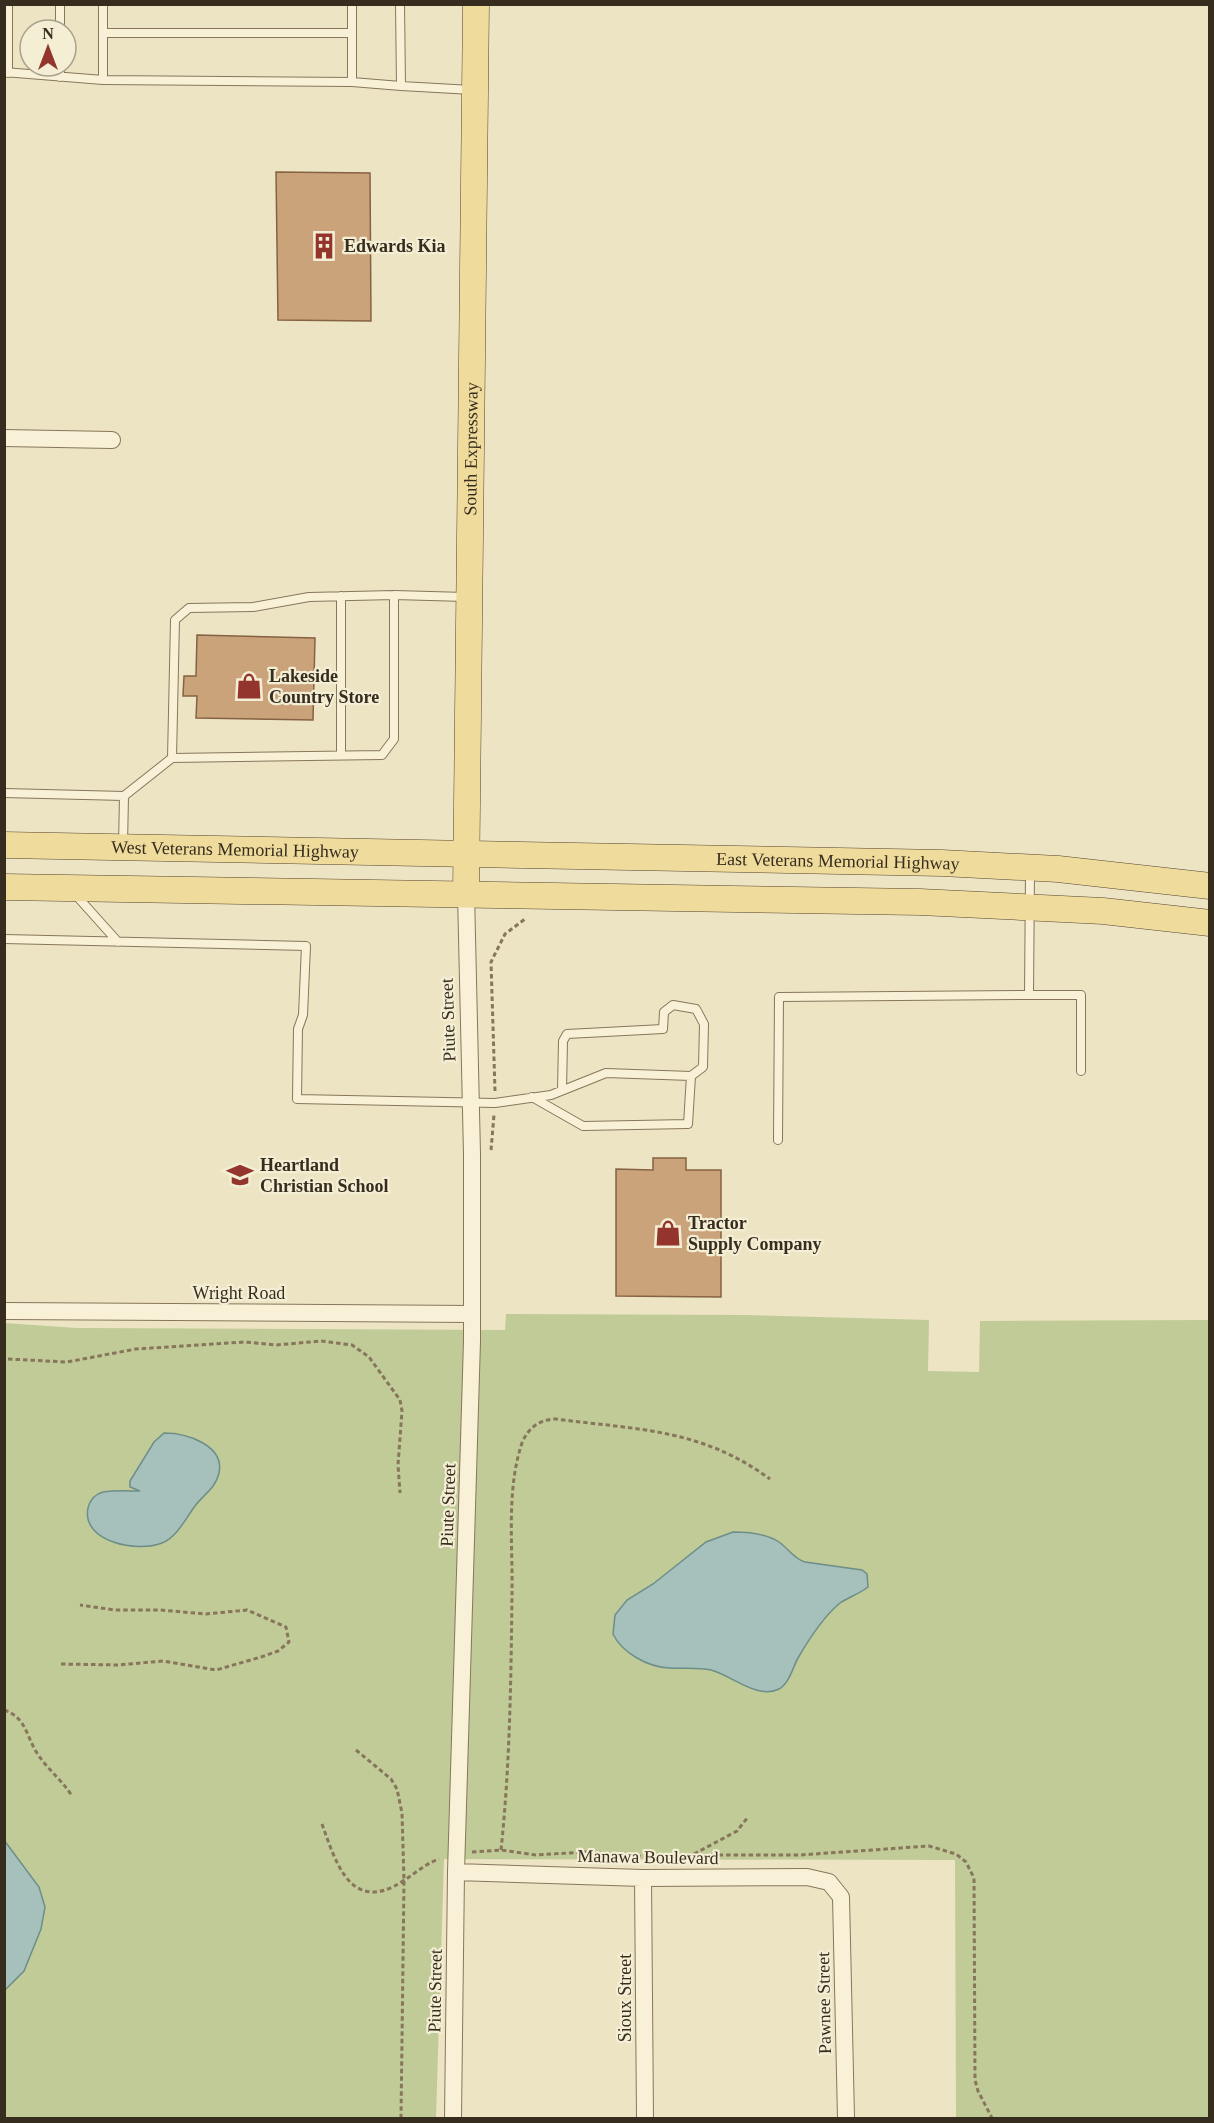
<svg xmlns="http://www.w3.org/2000/svg" width="1214" height="2123" viewBox="0 0 1214 2123" font-family="'Times New Roman',serif">
<rect width="100%" height="100%" fill="#ede4c4"/>
<!-- green -->
<path fill="#c0cb98" d="M 506,1314 L 746,1315 L 929,1320 L 928,1371 L 979,1372 L 980,1321 L 1209,1320 L 1209,2118 L 956,2118 L 955,1860 L 444,1859 L 436,2118 L 5,2118 L 4,1323 L 77,1328 L 505,1330 Z"/>
<!-- water -->
<path fill="#a6c0bb" stroke="#6d8e89" stroke-width="1.5" d="M 164,1433 C 186,1433 225,1445 219,1473 C 216,1488 203,1495 195,1506 C 186,1518 177,1537 162,1543 C 138,1553 81,1542 88,1508 C 90,1500 95,1494 103,1492 C 114,1490 128,1491 140,1491 L 130,1487 L 130,1481 L 154,1442 Z
M 733,1532 C 748,1532 766,1533 779,1542 C 789,1549 794,1559 805,1562 L 862,1570 L 867,1574 L 868,1587 C 859,1594 849,1597 840,1603 C 823,1617 809,1639 798,1658 C 793,1667 789,1684 779,1689 C 758,1700 731,1675 711,1670 C 697,1667 683,1669 669,1668 C 648,1667 622,1653 613,1634 L 615,1615 L 627,1600 L 653,1584 L 706,1542 Z
M 4,1840 L 39,1887 L 45,1907 L 41,1929 L 24,1971 L 5,1990 Z"/>
<!-- building -->
<path fill="#caa37b" stroke="#856242" stroke-width="1.5" d="M 276,172 L 370,173 L 371,321 L 278,320 Z
M 197,635 L 315,638 L 313,720 L 196,718 L 197,696 L 183,696 L 184,676 L 196,676 Z
M 653,1158 L 686,1158 L 686,1170 L 721,1170 L 721,1297 L 616,1296 L 616,1169 L 653,1170 Z"/>
<g fill="none" stroke-linecap="round" stroke-linejoin="round">
<!-- service casing -->
<g stroke="#87765b" stroke-width="10">
<path id="service" d="M 60,4 L 60,30
M 400,4 L 401,86 L 472,90
M 103,33 L 352,33
M 60,66 L 60,77
M 4,72 L 103,80 L 352,82 L 352,4
M 8,73 L 8,4
M 103,80 L 103,4
M 352,82 L 401,86
M 394,595 L 466,597
M 341,596 L 341,755
M 4,793 L 124,796 L 123,845
M 124,796 L 172,758 L 382,755 L 394,739 L 394,595 L 309,597 L 253,607 L 189,608 L 175,620 L 172,758
M 74,893 L 118,942
M 4,939 L 306,946 L 303,1015 L 298,1029 L 297,1099 L 495,1103 L 551,1095 L 606,1073 L 691,1076 L 688,1124 L 583,1126 L 532,1097
M 1029,995 L 1081,995 L 1081,1071
M 562,1090 L 563,1041 L 567,1034 L 663,1029 L 664,1012 L 673,1005 L 696,1009 L 704,1024 L 703,1067 L 691,1076
M 778,1140 L 779,997 L 1029,995 L 1030,871"/>
</g>
<!-- minor casing -->
<g stroke="#87765b" stroke-width="18">
<path id="minor" d="M 4,438 L 112,440
M 4,1311 L 472,1314
M 456,1872 L 643,1878 L 807,1877 L 829,1882 L 841,1897 L 846,2118
M 643,1878 L 645,2118
M 453,2118 L 456,1872 L 472,1341 L 472,1154 L 466,893"/>
</g>
<!-- primary casing -->
<g stroke="#55442f" stroke-width="27">
<g id="primary">
<path id="s1" d="M 4,845 L 942,863 L 1058,869 L 1210,886"/>
<path d="M 4,887 L 920,902 L 1103,911 L 1210,923"/>
<path id="s2" d="M 466,893 L 476,4"/>
</g>
</g>
<!-- path -->
<path stroke="#87765b" stroke-width="3" stroke-dasharray="4.5 3" stroke-linecap="butt" d="M 495,1091 L 491,962 L 505,934 L 525,919
M 491,1150 L 494,1115
M 8,1359 L 67,1362 L 136,1349 L 245,1342 L 276,1345 L 321,1341 L 352,1345 L 369,1357 L 400,1400 L 402,1411 L 398,1465 L 400,1493
M 61,1664 L 118,1665 L 163,1661 L 216,1670 L 261,1657 L 278,1651 L 289,1642 L 286,1627 L 247,1610 L 206,1614 L 160,1610 L 115,1610 L 80,1605
M 4,1710 C 26,1717 26,1736 37,1753 C 47,1769 62,1780 72,1796
M 356,1750 L 391,1779 L 397,1789 L 402,1813 L 404,1881 L 401,2118
M 322,1824 C 336,1863 351,1915 403,1881 C 416,1873 425,1864 439,1859
M 501,1850 C 510,1765 511,1679 512,1594 C 513,1546 506,1490 522,1443 C 528,1428 540,1419 556,1419 C 638,1430 700,1428 770,1479
M 472,1852 L 501,1850 L 536,1855 L 584,1852 L 664,1858 L 692,1855 L 800,1855 L 929,1846 L 956,1854 L 966,1862 L 974,1878 L 975,2080 L 978,2091 L 992,2118
M 694,1854 L 737,1831 L 748,1817"/>
<!-- service -->
<use href="#service" stroke="#f8f1d7" stroke-width="8"/>
<!-- minor -->
<use href="#minor" stroke="#f8f1d7" stroke-width="16"/>
<!-- primary -->
<use href="#primary" stroke="#efdc9d" stroke-width="26"/>
</g>
<!-- icons -->
<defs>
<g id="building-bare" transform="scale(2.07)"><path d="M-4-6H4V6H1V3H-1V6H-4ZM-2.5-4.3h1.7v1.8h-1.7ZM.8-4.3h1.7v1.8H.8ZM-2.5-1h1.7V.8h-1.7ZM.8-1h1.7V.8H.8Z" fill="#94352d" stroke="#f4eed4" stroke-width="2.5" paint-order="stroke"/></g>
<g id="shop-bare" transform="scale(2.07)"><path d="M-5-2.5h2.3a2.7 3.5 0 0 1 5.4 0H5L5.5 6h-11ZM-1.5-2.5h3a1.5 2.3 0 0 0-3 0Z" fill="#94352d" stroke="#f4eed4" stroke-width="2.5" paint-order="stroke"/></g>
<g id="school-bare" transform="scale(2.07)"><path d="M0-5L7-2L0 1L-7-2ZM-4 1L0 2.5L4 1V4Q0 6-4 4Z" fill="#94352d" stroke="#f4eed4" stroke-width="2.5" paint-order="stroke"/></g>
</defs>
<g fill-rule="evenodd">
<use href="#building-bare" x="324" y="246"/>
<use href="#shop-bare" x="249" y="686"/>
<use href="#school-bare" x="240" y="1175"/>
<use href="#shop-bare" x="668" y="1233"/>
</g>
<g text-anchor="middle" stroke-width="4.5" stroke-linejoin="round" paint-order="stroke">
<!-- poi labels -->
<g font-size="18" font-weight="bold" fill="#372d1f" stroke="#f4eed4" text-anchor="start">
<text x="344" y="252">Edwards Kia</text>
<text x="269" y="682">Lakeside<tspan x="269" dy="21">Country Store</tspan></text>
<text x="260" y="1171">Heartland<tspan x="260" dy="21">Christian School</tspan></text>
<text x="688" y="1229">Tractor<tspan x="688" dy="21">Supply Company</tspan></text>
</g>
<!-- street labels -->
<g font-size="18" fill="#372d1f" stroke="#f4eed4">
<text dy="6" stroke="none"><textPath href="#s2" startOffset="444">South Expressway</textPath></text>
<text dy="6" stroke="none"><textPath href="#s1" startOffset="231">West Veterans Memorial Highway</textPath></text>
<text dy="6" stroke="none"><textPath href="#s1" startOffset="834">East Veterans Memorial Highway</textPath></text>
<text transform="translate(448 1020) rotate(-92)" y="6">Piute Street</text>
<text x="239" y="1299">Wright Road</text>
<text transform="translate(448 1505) rotate(-88)" y="6">Piute Street</text>
<text transform="translate(648 1857) rotate(1)" y="6">Manawa Boulevard</text>
<text transform="translate(435 1991) rotate(-89)" y="6">Piute Street</text>
<text transform="translate(625 1998) rotate(-90)" y="6">Sioux Street</text>
<text transform="translate(824 2003) rotate(-91)" y="6">Pawnee Street</text>
</g>
</g>
<!-- border -->
<rect width="1214" height="2123" fill="none" stroke="#372d1f" stroke-width="12"/>
<!-- north arrow -->
<g transform="translate(48 48)"><circle r="28" fill="#f4eed4" stroke="#a8a18c" stroke-width="1.5"/>
<path d="M0-4.5L10 22L0 15L-10 22Z" fill="#94352d"/>
<text y="-9" font-size="16" font-weight="bold" text-anchor="middle" fill="#372d1f">N</text>
</g>
</svg>
